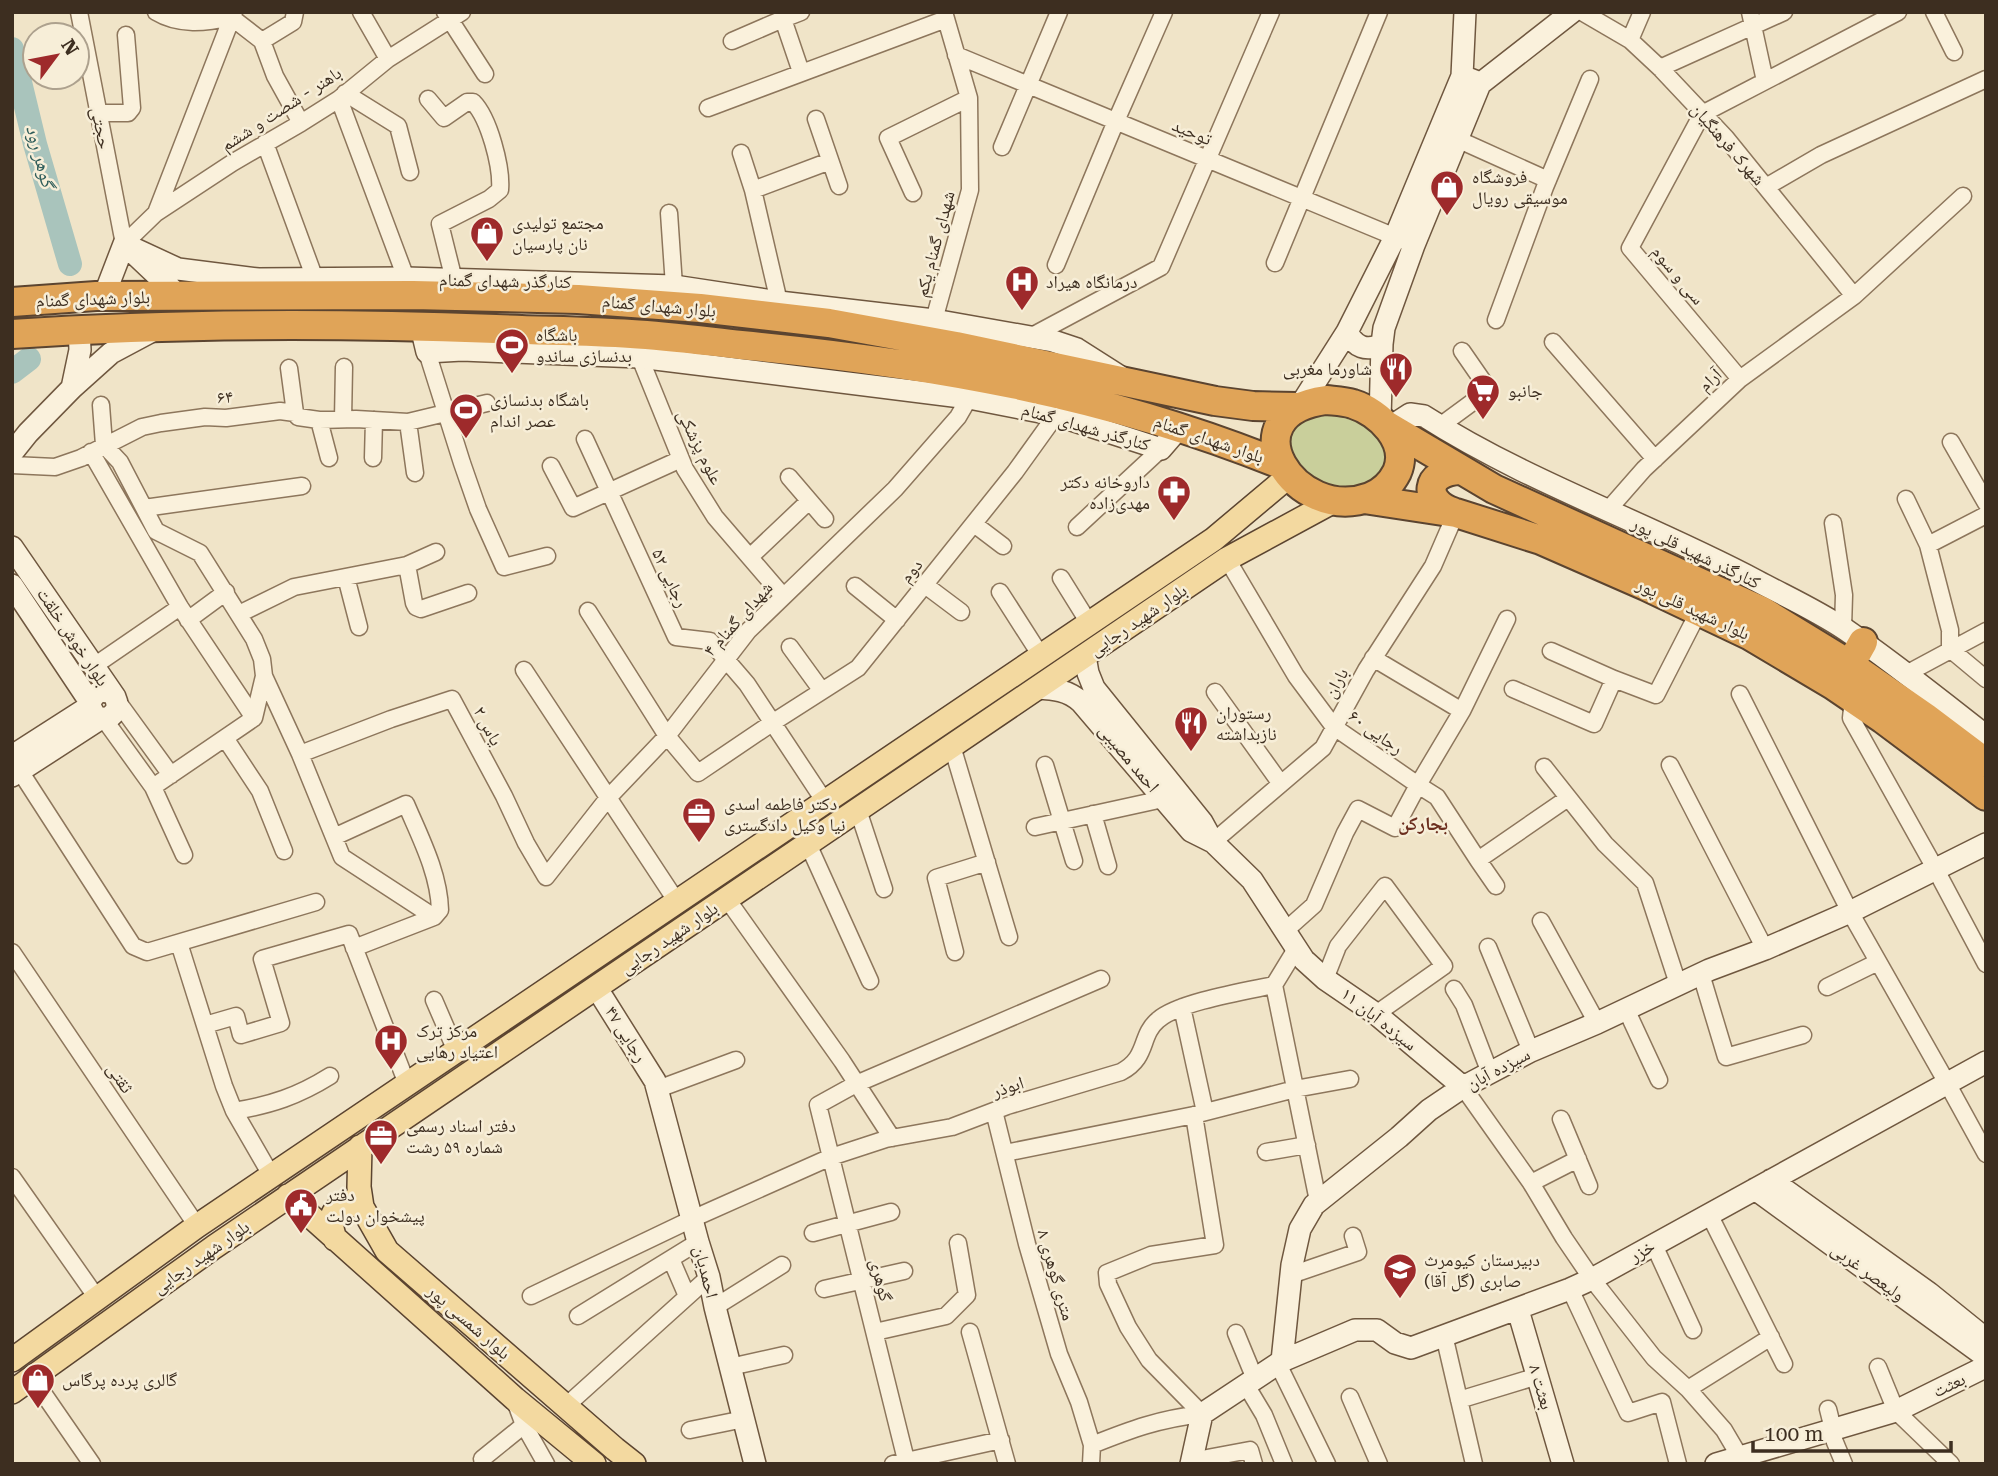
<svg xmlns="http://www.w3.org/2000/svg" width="1998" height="1476" viewBox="0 0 1998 1476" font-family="'Roboto Serif','Noto Naskh Arabic',serif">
<rect width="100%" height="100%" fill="#f0e4c8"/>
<!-- green -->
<path fill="#c9cf9b" d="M 1346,409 L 1388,438 L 1390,471 L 1358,494 L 1313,487 L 1284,456 L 1293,420 Z"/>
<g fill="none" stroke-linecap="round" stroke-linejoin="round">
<!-- river -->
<path stroke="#a9c4bc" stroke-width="24" d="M 12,49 L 35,144 L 70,264
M 12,372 L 29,359"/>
<!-- street casing -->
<g stroke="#8d765c" stroke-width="19">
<path id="street" d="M 79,12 L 124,244
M 156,12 C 179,26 206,23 231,17 L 262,41 L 275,76 L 301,123
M 361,12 L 388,59
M 445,12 L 485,74
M 1582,12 L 1630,40 L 1660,68 L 1726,138 L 1854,296
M 1750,12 L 1765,81
M 1934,12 L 1954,52
M 1630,40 L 1642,12
M 262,41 L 293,22 L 295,12
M 732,41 L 783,19
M 956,55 L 1405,241
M 1660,68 L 1784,12
M 801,72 L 783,19 L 801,12
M 345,93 L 398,126 L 410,172
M 339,99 L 406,278
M 428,99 L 444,118 L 467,102 L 473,102 C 489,118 502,167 500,190 L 489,199 L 440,224 L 454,280
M 708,108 L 946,19
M 97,113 L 128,113 L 132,108 L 126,35
M 816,119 L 839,186
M 1457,139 L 1548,180
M 265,143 L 315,279
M 1002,147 L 1059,12
M 741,153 L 753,190 L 779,302
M 1766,187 L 1821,155 L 1986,79
M 753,190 L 830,161
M 913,193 L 888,138 L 969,98
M 156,213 L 234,12
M 669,213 L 674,286
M 124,244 L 156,213 L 232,163 L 301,123 L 339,99 L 388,59 L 462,12
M 1275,263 L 1379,12
M 1056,265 L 1116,121 L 1164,12
M 934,320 L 970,190 L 969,98 L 944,12
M 1496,320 L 1545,187 L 1590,79
M 1032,336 L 1161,267 L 1271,12
M 1553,342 L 1655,459
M 636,348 L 685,469 L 715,517 L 783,596
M 427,352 L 462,463 L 478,509 L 504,567 L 547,556
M 289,368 L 295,413
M 1740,379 L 1630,248 L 1702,114 L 1898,12
M 101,405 L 104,445 L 120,462 L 156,531 L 200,553 L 254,639 L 262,659 L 264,676 L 254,718 L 153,787
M 343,419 L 344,367
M 319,420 L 329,458
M 408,422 L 415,473
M 1440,426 L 1489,390 L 1462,351
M 585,439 L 676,637 L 710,641 L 747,684 L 825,802
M 1951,442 L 1986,503
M 91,452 L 180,607 L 254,718
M 373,458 L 374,420
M 12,465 L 55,467 L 81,458 L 142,427 L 161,423 L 205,417 L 226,418 L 280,411 L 295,413 L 298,417 L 319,420 L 356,419 L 408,422 L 487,403
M 551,466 L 573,508 L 681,459
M 789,477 L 825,519
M 1906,499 L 1928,545
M 144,508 L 302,486
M 1608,510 L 1644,469 L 1740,379 L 1854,296 L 1963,196
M 1986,515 L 1928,545 L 1950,630 L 1950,649 L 1986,679
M 1833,523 L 1844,595 L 1843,628
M 974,524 L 1003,546
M 1077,527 L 1161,449
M 750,557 L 809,501
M 1227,559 L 1296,676 L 1334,727 L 1418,785 L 1437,797 L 1478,860 L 1496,886
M 407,565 L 414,603 L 416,607 L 421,609 L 468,593
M 346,577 L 359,627
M 1061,578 L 1089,623
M 925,585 L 961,612
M 855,586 L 897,620
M 1000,592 L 1041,656
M 588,611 L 667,736 L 698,773 L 772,723 L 858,668 L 1015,472 L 1056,415
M 239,614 L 294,587 L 407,565 L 436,552
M 188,620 L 226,592
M 790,647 L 822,691
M 1551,651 L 1614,679 L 1656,695 L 1699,611
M 1373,658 L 1462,711
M 94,666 L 180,607
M 524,670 L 677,902
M 1906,674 L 1986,631
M 264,676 L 300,754 L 391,719 L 452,699 L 504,796 L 526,843 L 546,877 L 608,798 L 667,736 L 748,631 L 895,489 L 958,417 L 969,398
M 1513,689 L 1594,724 L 1614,679
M 1215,692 L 1281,784
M 1740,694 L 1850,912 L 1947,1083 L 1986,1154
M 1853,699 L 1851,718 L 1936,870 L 1986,964
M 118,702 L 171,775
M 104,719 L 153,787 L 184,855
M 225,738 L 260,791 L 284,851
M 952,746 L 1009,937
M 300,754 L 342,857 L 434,917
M 1045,765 L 1074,861
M 1670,765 L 1765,949
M 1544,767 L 1605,844 L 1645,883 L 1678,984
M 20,771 L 133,946 L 147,952 L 316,902
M 858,810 L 884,889
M 1093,814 L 1108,866
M 1035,827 L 1163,799
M 334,837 L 406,804 C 420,837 439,873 440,910 L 434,917 L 354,948
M 1213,842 L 1323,748 L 1366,670 L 1433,566 L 1456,513
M 808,844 L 870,981
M 1478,860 L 1568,798
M 727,899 L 842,1061 L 892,1138
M 1541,921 L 1597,1023
M 1286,930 L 1314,905 L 1345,833 L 1358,809 L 1395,828 L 1418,785 L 1462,711 L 1507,619
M 179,943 L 224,1086 L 234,1111 L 271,1175
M 1488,947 L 1531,1051
M 12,952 L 197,1226
M 955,952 L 936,878 L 987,862
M 1701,974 L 1726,1057 L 1803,1035
M 1325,979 L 1338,946 L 1385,886 L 1444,966 L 1376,1014
M 1274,985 L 1318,1201
M 1827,987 L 1878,962
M 1454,989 L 1464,1005 L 1490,1073
M 434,1000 L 456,1051
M 1182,1007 L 1205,1112
M 1626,1009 L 1659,1080
M 205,1025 L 236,1016 L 241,1035 L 281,1023 L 262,959 L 349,934 L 407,1084
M 1463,1087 L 1531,1183 L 1564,1238 L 1592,1279 L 1654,1358 L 1688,1389 L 1724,1430 L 1744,1464
M 658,1089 L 736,1060
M 234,1111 C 271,1105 298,1096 330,1076
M 994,1111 L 1027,1244 L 1059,1354 L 1079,1402 L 1092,1445 L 1091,1464
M 1194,1115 L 1215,1245 L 1151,1255 L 1107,1273 L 1108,1284 L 1128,1327 L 1149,1360 L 1202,1414
M 1561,1119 L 1589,1186
M 1266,1152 L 1307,1145
M 1005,1153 L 1194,1115 L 1295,1089 L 1350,1079
M 12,1177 L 97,1298
M 1531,1183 L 1578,1159
M 1709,1214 L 1784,1364
M 813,1233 L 891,1212
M 1654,1245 L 1693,1330
M 671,1259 L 687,1296
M 1291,1275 L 1358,1252 L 1353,1236
M 824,1289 L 904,1271
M 1570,1289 L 1628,1413 L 1662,1402 L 1678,1464
M 531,1296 L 692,1219 L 831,1157 L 886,1139 L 952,1127 L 1007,1106 L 1121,1072 C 1149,1057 1139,1036 1158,1020 C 1178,1002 1246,991 1274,985 L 1296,949
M 715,1307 L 782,1265
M 578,1316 L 698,1242
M 875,1332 L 946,1316 L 967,1295 L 958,1243
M 970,1332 L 1007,1464
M 1236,1333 L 1255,1379
M 1444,1335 L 1474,1464
M 1278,1364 L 1327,1464
M 730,1367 L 784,1355
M 1878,1367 L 1896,1411 L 1951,1464
M 32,1377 L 92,1464
M 1246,1385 L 1264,1415 L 1284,1464
M 1688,1389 L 1771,1337
M 1350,1397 L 1379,1464
M 1459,1400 L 1538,1376
M 515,1401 L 524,1425 L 546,1464
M 566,1406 L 709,1277
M 1828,1409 L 1833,1429
M 690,1430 L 744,1419
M 1830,1430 L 1844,1464
M 1092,1445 C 1132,1429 1159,1419 1202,1414
M 482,1459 L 524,1425
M 1191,1461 L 1250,1450 L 1254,1464
M 893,1464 L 1001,1440
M 907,1464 L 818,1105 L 856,1084 L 1101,979"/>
</g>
<!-- secondary casing -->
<g stroke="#6f573f" stroke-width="24">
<path id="secondary" d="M 1465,12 L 1462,76 L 1475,81
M 124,244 L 178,269 L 258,279 L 406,278 L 674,286 L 779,302 L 934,320 L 1053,341 L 1077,349 L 1121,377
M 104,296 L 124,244 L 179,296
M 421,327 L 427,352 L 462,350 L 639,357 L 969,398 L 1056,415 L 1161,449 L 1180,427
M 1347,332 C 1355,347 1366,352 1382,344
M 72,388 L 80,350 L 79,329
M 1300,406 L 1347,332 L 1395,237 L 1462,76
M 1380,420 L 1382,344 L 1384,328 L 1414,245 L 1480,84 L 1572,12
M 1390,427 L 1410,414 L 1424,416 C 1529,483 1648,523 1757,581 C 1787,597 1818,611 1846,630 C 1894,663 1940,700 1986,736
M 12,453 L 28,433 L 72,388 L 111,353 L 156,329
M 12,547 L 115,697 C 120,708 115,716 104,719 L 95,716 L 90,706 C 92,694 99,689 111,693
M 12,585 L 90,702
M 1085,656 L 1088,673 L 1094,688 L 1202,822 L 1213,842
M 1037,688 C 1054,689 1068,690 1081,702 L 1191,831 L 1213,842 L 1252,880 L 1304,960 L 1325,979 L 1376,1014 L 1463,1087
M 12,756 L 90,706
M 12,776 L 100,719
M 596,987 L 655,1081 L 698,1242 L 709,1277 L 715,1307 L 755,1464
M 1771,1180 L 1929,1293 L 1986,1339
M 1755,1189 L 1982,1354
M 1518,1310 L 1563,1464
M 1282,1361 L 1355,1330 L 1377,1330 L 1395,1343 L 1411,1348 L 1570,1289 L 1592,1279 L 1986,1062
M 1191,1464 L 1202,1414 L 1282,1361 L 1292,1265 L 1300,1229 L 1314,1205 L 1399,1137 L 1429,1110 L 1463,1087 L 1531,1051 L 1597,1023 L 1709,970 L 1765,949 L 1850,912 L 1986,844
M 1716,1464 L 1896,1411 L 1983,1368"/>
</g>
<!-- primary casing -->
<g stroke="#5b4430" stroke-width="26">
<path id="primary" d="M 360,1147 L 359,1187 L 362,1207 L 387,1251 L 615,1449 L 634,1464
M 288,1196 L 515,1399 L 594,1464
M 335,1239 C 329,1221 329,1211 347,1202 L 362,1207
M 12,1360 L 197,1226 L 1214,539 L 1289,476
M 12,1392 L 214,1247 L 1227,559 L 1336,500"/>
</g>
<!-- highway casing -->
<g stroke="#5b4430" stroke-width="32">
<path id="highway" d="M 12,302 L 96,296 L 413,295 L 578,299 L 700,308 L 829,323 L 956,346 L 1215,401 L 1253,406 L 1297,407
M 12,334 C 173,323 335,323 496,329 C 541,331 586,331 631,334 C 668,336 704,341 741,345 C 928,363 1105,393 1280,464
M 1326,400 C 1335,401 1344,401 1353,404 C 1379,412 1410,442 1397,472 C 1391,484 1383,492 1370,497 C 1295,525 1225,414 1326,400 Z
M 1386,425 L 1494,489 L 1762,611 L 1850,665 L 1925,717 L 1986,763
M 1364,499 L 1456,513 L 1541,540 L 1646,586 L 1749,635 L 1833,685 L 1883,719 L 1986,796
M 1453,512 C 1422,501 1425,472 1459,470
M 1850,665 L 1863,642"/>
</g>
<!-- street -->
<use href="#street" stroke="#faf1dc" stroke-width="16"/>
<!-- secondary -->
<use href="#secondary" stroke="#faf1dc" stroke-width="21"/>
<!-- primary -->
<use href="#primary" stroke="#f3d9a0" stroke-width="23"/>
<!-- highway -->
<use href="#highway" stroke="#e0a458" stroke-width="28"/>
</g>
<!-- icons -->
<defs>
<g id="shop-pin" transform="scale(1.75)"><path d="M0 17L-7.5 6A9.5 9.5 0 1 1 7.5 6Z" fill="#9e2a2b" stroke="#f7eed8"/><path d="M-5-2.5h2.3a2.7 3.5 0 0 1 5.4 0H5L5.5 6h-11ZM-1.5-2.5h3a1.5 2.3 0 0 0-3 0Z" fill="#fff"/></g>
<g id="hospital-pin" transform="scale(1.75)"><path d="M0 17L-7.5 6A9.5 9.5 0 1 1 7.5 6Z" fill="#9e2a2b" stroke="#f7eed8"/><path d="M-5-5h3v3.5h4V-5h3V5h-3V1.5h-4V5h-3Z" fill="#fff"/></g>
<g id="stadium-pin" transform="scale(1.75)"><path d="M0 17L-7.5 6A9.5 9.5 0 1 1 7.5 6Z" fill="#9e2a2b" stroke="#f7eed8"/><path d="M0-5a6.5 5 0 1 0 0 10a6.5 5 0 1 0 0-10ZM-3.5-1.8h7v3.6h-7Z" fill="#fff"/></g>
<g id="restaurant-pin" transform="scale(1.75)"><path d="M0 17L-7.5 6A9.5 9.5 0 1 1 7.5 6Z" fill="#9e2a2b" stroke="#f7eed8"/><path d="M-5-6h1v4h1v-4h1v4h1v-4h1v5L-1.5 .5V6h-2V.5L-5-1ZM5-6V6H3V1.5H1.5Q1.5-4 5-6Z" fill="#fff"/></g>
<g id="supermarket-pin" transform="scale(1.75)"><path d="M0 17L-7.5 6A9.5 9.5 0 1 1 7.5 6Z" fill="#9e2a2b" stroke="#f7eed8"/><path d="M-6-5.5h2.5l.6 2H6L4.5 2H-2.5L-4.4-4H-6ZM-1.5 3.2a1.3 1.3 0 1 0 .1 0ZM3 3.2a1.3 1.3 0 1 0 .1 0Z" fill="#fff"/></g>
<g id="pharmacy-pin" transform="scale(1.75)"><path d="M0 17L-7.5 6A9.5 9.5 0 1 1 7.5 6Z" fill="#9e2a2b" stroke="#f7eed8"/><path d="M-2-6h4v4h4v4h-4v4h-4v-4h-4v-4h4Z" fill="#fff"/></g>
<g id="office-pin" transform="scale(1.75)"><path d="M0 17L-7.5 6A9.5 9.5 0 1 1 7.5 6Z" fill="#9e2a2b" stroke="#f7eed8"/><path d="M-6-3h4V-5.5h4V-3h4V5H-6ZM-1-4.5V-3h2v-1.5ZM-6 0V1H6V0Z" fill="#fff"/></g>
<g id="civic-pin" transform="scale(1.75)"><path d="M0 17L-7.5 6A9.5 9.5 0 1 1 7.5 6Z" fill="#9e2a2b" stroke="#f7eed8"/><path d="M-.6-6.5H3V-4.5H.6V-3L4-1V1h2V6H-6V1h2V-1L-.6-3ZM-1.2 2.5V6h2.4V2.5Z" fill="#fff"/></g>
<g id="school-pin" transform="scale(1.75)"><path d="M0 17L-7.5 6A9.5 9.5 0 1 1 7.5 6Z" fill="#9e2a2b" stroke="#f7eed8"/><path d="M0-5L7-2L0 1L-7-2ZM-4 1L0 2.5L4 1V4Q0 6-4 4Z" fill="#fff"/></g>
</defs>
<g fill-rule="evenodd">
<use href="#shop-pin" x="1447" y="187"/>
<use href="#shop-pin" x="487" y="233"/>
<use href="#hospital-pin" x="1022" y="282"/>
<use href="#stadium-pin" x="512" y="345"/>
<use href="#restaurant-pin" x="1396" y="369"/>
<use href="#supermarket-pin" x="1483" y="391"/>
<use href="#stadium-pin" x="466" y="410"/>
<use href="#pharmacy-pin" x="1174" y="492"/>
<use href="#restaurant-pin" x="1191" y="723"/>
<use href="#office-pin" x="699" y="814"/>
<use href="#hospital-pin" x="391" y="1041"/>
<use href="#office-pin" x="381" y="1136"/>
<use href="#civic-pin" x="301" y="1205"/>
<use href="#school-pin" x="1400" y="1270"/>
<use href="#shop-pin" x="38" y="1380"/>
</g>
<g text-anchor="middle" stroke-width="5" stroke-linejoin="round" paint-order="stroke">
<!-- street labels -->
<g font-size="18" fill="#3d2e20" stroke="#f7eed8">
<text transform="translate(281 109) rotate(-33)" y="6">باهنر - شصت و ششم</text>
<text transform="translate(101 128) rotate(79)" y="6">حجتی</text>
<text transform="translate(1192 132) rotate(23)" y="6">توحید</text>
<text transform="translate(1728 144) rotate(49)" y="6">شهرک فرهنگیان</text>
<text transform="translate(935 244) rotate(-75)" y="6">شهدای گمنام یکم</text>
<text transform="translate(1678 275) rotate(50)" y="6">سی و سوم</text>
<text transform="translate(505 281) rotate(1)" y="6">کنارگذر شهدای گمنام</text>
<text transform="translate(93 299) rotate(-2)" y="6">بلوار شهدای گمنام</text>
<text transform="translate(659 306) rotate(5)" y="6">بلوار شهدای گمنام</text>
<text transform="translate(1710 380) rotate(-43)" y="6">آرام</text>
<text transform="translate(225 397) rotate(-3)" y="6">۶۴</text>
<text transform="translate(1086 427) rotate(16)" y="6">کنارگذر شهدای گمنام</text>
<text transform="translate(1209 439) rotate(19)" y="6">بلوار شهدای گمنام</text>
<text transform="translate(700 447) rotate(64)" y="6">علوم پزشکی</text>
<text transform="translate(1696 553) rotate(26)" y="6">کنارگذر شهید قلی پور</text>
<text transform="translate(911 571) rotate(-51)" y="6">دوم</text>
<text transform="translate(670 578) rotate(65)" y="6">رجایی ۵۲</text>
<text transform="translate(1693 609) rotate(25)" y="6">بلوار شهید قلی پور</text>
<text transform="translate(738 619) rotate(-48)" y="6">شهدای گمنام ۴</text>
<text transform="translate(1138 620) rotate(-34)" y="6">بلوار شهید رجایی</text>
<text transform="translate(73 637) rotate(56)" y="6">بلوار خوش خلقت</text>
<text transform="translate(1336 683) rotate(-61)" y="6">باران</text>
<text transform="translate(488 726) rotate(62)" y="6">یاس ۲</text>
<text transform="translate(1376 732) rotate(36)" y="6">رجایی ۶۰</text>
<text transform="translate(1129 758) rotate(50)" y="6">احمد مصیبی</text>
<text transform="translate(669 938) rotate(-34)" y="6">بلوار شهید رجایی</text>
<text transform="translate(1379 1019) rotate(38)" y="6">سیزده آبان ۱۱</text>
<text transform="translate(626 1034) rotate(58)" y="6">رجایی ۴۷</text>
<text transform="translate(1498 1069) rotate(-28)" y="6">سیزده آبان</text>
<text transform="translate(120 1078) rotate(56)" y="6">ثقتی</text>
<text transform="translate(1008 1087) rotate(-18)" y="6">ابوذر</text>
<text transform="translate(1642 1251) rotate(-29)" y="6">خزر</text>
<text transform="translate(201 1257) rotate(-35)" y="6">بلوار شهید رجایی</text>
<text transform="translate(706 1272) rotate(76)" y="6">احمدیان</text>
<text transform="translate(1868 1272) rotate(36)" y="6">ولیعصر غربی</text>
<text transform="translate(1056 1275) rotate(74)" y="6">۸ متری گوهری</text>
<text transform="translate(881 1280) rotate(76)" y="6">گوهری</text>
<text transform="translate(469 1322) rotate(41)" y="6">بلوار شمسی پور</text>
<text transform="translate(1949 1385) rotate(-26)" y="6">بعثت</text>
<text transform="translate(1541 1387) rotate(74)" y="6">بعثت ۸</text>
</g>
<!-- poi labels -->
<g font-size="18" fill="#3d2e20" stroke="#f7eed8" text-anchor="start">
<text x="1472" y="183">فروشگاه<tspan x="1472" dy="21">موسیقی رویال</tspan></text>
<text x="512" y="229">مجتمع تولیدی<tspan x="512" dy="21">نان پارسیان</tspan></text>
<text x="1046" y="288">درمانگاه هیراد</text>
<text x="536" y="341">باشگاه<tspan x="536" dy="21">بدنسازی ساندو</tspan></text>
<text x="1372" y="375" text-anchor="end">شاورما مغربی</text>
<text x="1508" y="397">جانبو</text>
<text x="490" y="406">باشگاه بدنسازی<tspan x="490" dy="21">عصر اندام</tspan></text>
<text x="1150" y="488" text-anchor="end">داروخانه دکتر<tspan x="1150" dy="21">مهدی‌زاده</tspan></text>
<text x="1216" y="719">رستوران<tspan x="1216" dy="21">نازبداشته</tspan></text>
<text x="724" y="810">دکتر فاطمه اسدی<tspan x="724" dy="21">نیا وکیل دادگستری</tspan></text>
<text x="416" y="1037">مرکز ترک<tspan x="416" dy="21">اعتیاد رهایی</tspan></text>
<text x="406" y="1132">دفتر اسناد رسمی<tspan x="406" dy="21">شماره ۵۹ رشت</tspan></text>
<text x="326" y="1201">دفتر<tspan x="326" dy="21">پیشخوان دولت</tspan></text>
<text x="1424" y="1266">دبیرستان کیومرث<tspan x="1424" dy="21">صابری (گل آقا)</tspan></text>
<text x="62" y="1386">گالری پرده پرگاس</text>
</g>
<!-- water labels -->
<g font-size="19" font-style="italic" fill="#2f5d5a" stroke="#f7eed8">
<text transform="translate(41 156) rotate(75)" y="7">گوهر رود</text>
</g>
<!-- neighbourhood labels -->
<g font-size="19" font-weight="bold" fill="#6b2e1e" stroke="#f7eed8">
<text x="1423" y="830">بجارکن</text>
</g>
</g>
<!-- border -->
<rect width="1998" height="1476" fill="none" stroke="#3d2e20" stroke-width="28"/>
<!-- north arrow -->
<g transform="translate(56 56) rotate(58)"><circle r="33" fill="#f7eed8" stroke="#ada18e" stroke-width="2"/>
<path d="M0-5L12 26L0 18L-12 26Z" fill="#9e2a2b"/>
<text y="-10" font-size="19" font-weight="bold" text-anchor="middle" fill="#3d2e20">N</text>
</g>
<!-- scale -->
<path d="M1753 1441v10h198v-10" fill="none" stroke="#3d2e20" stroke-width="3.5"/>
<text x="1764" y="1441" font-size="21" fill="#3d2e20" stroke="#f7eed8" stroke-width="5" paint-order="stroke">100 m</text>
</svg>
